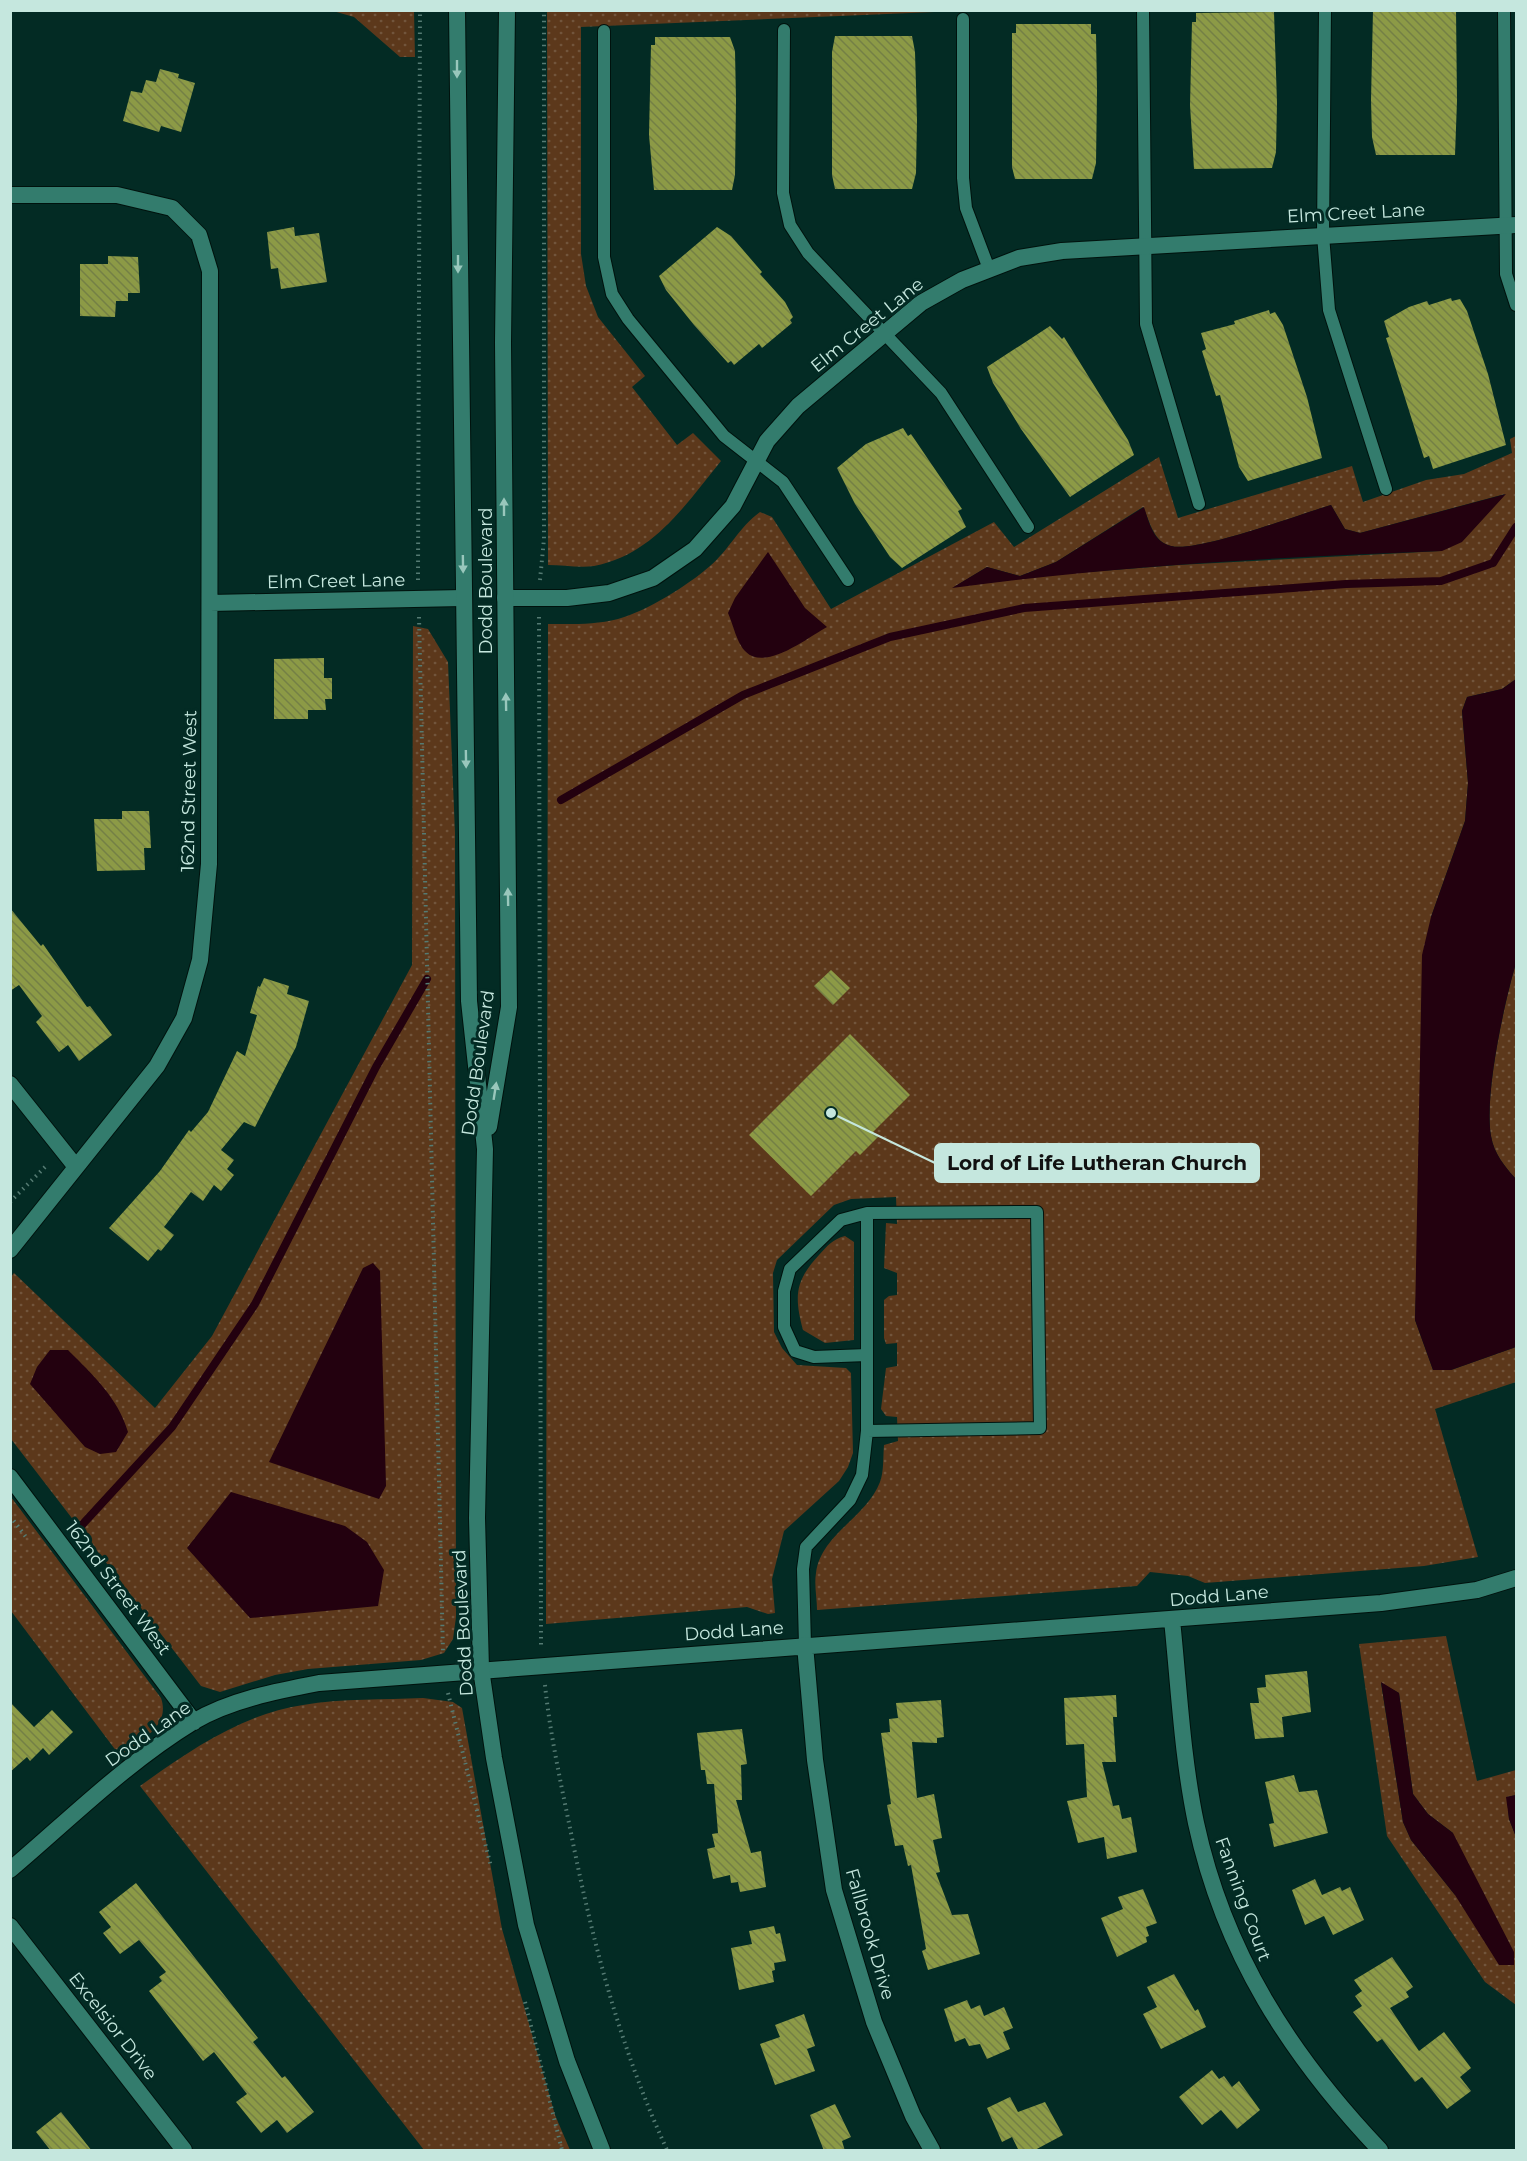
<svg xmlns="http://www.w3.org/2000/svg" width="1527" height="2161" viewBox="0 0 1527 2161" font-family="Montserrat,sans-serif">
<defs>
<pattern id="grass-dots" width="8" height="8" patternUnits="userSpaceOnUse" patternTransform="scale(1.5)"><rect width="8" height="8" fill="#5c381b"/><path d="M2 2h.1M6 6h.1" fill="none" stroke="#72553c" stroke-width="1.8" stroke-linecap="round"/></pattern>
<pattern id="building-back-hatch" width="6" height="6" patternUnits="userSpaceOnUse" patternTransform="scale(1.5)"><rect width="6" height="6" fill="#8c9a46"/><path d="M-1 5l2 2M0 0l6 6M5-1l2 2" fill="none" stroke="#748045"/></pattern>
</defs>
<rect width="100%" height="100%" fill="#032b24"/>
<!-- grass -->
<path fill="url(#grass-dots)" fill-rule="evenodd" d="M 333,11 L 414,11 L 415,57 L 400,57 L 354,17 Z
M 547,11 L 958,11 L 581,27 L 581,254 L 586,286 L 598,317 L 645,376 L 632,387 L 677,445 L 693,433 L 721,461 C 686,504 653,555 594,566 C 580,568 562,565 548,565 Z
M 1516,436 L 1516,679 L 1502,689 L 1467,697 L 1462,711 L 1468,783 L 1465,821 L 1431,917 L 1415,1320 L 1433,1370 L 1451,1370 L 1516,1347 L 1516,1382 L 1435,1409 L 1478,1557 L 1424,1566 L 1205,1583 L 1188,1576 L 1150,1572 L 1137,1586 L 817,1610 C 817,1598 814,1585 816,1573 C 821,1534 867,1517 880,1482 C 884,1472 883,1456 884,1445 L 898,1441 L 897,1417 L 886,1416 L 881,1409 L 886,1368 L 897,1366 L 897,1343 L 886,1344 L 884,1338 L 884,1300 L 889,1296 L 897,1295 L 897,1273 L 884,1268 L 886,1223 L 897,1224 L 896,1197 L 851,1199 L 834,1205 L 777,1260 L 773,1273 L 774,1332 L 782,1348 L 797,1365 L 846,1368 L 851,1373 L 853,1453 L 848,1467 L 839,1481 L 784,1531 L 772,1579 L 775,1613 L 768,1614 L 747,1607 L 546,1624 L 548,624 C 571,624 595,625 618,619 C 647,611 687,586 710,566 C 729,550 739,527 760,512 L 772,517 L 831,609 L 994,522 L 1014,547 L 1159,457 L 1178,518 L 1352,466 L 1363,502 L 1426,480 L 1464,474 L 1512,453 L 1510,439 ZM 1505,494 L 1441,551 L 1178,565 L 1049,575 L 954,587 L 987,567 L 1020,576 L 1056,562 L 1143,507 C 1150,521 1153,542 1171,546 C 1197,553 1300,514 1331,505 L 1345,529 L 1360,533 Z
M 413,626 L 428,629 L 448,662 L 455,833 L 456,1617 L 453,1639 L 444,1653 L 421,1660 L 308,1669 L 275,1675 L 220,1692 L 201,1686 L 11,1439 L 10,1278 L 14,1273 L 155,1408 L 212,1336 L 412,965 Z
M 1516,963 L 1516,1179 C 1505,1167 1494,1154 1491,1136 C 1484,1096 1504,1004 1516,963 Z
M 845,1236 L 854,1242 L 854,1340 L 825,1343 L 803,1330 C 794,1296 795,1281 819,1255 C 827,1246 833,1239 845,1236 Z
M 11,1497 L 161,1698 C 171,1727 140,1740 120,1756 L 11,1611 Z
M 1446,1636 L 1477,1781 L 1516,1770 L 1516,1795 L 1507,1797 L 1509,1819 L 1516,1837 L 1516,2005 L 1485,1982 L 1387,1836 L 1359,1644 ZM 1381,1683 L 1399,1693 L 1413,1794 L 1428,1814 L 1453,1833 L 1455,1895 L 1411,1840 L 1403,1822 Z
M 423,1698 L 453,1702 L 462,1708 L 502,1929 L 555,2115 L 570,2150 L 424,2150 L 140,1786 C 189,1751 242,1714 303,1705 C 342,1698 384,1700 423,1698 Z"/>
<!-- water -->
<path fill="#23010f" d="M 1506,494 L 1462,542 L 1442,551 C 1278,557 1114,566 952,588 L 987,567 L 1020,576 L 1056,562 L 1144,507 C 1149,522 1153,542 1171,546 C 1197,553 1300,514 1331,505 L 1345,529 L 1360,533 Z
M 768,552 L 805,608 L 827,627 C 807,638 766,671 746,652 C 737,644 733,624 728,613 L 735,598 Z
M 1516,679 L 1516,963 C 1504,1004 1484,1095 1491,1136 C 1494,1154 1505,1167 1516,1179 L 1516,1347 L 1451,1370 L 1433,1370 L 1415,1320 L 1422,955 L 1431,917 L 1465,821 L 1468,783 L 1462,711 L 1467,697 L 1502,689 Z
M 373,1263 L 380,1271 L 386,1486 L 379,1499 L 269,1462 L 363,1268 Z
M 50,1350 L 68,1350 C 93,1375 118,1398 128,1432 L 116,1452 L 100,1454 L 85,1447 L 30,1384 L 37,1367 Z
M 231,1492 L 345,1526 L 367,1542 L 384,1570 L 378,1606 L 250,1618 L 187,1548 Z
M 1381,1682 L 1399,1693 L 1413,1794 L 1428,1814 L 1453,1833 L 1514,1952 L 1514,1965 L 1499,1965 L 1455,1895 L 1411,1840 L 1403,1822 Z
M 1516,1795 L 1516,1837 L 1509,1819 L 1506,1797 Z"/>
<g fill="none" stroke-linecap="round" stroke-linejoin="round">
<!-- stream -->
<path stroke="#23010f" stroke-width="8" d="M 561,800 L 743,695 L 890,637 L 1024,608 L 1346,584 L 1441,581 L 1493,563 L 1516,527
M 81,1526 L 172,1427 L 255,1304 L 376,1067 L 427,979"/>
</g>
<!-- building -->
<path fill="url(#building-back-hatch)" d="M 1373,10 L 1456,10 L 1457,101 L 1455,155 L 1376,155 L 1372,137 L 1371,100 Z
M 1274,12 L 1277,103 L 1276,152 L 1272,168 L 1194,169 L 1190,105 L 1192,22 L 1196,22 L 1196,13 Z
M 1016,24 L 1091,24 L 1091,34 L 1096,34 L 1097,91 L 1096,163 L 1092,179 L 1015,179 L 1012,167 L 1012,33 L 1016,33 Z
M 835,36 L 912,36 L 915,52 L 917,120 L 916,173 L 912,189 L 835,189 L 832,175 L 832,52 Z
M 655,37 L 730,37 L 735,51 L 736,100 L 735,175 L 732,190 L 654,190 L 649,135 L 651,45 L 655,45 Z
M 160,69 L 179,74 L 178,78 L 195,83 L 181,132 L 161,126 L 159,132 L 123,121 L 131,91 L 142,93 L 146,80 L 156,82 Z
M 294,227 L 295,236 L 319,233 L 327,282 L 281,289 L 278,268 L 271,269 L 267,232 Z
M 717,227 L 731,236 L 762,272 L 760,274 L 785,302 L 793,317 L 790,320 L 792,323 L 762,348 L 759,344 L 734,365 L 731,361 L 728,363 L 694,325 L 666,290 L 659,276 Z
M 108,256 L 138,257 L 140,293 L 128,293 L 128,301 L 116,301 L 115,317 L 80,316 L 80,264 L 108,264 Z
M 1451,298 L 1452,301 L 1460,299 L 1467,311 L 1488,374 L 1506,445 L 1433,469 L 1429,456 L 1424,458 L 1386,338 L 1389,337 L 1384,321 L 1409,307 L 1427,301 L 1429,305 Z
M 1269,310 L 1270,314 L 1275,312 L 1283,325 L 1307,397 L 1322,458 L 1248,481 L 1239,467 L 1220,395 L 1216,396 L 1202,351 L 1206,349 L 1201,333 L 1235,324 L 1234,321 Z
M 1050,326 L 1062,339 L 1064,337 L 1128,440 L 1134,455 L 1070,497 L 1021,429 L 993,383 L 987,367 Z
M 903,428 L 908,436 L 911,434 L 962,509 L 958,511 L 966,527 L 902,568 L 890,557 L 855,504 L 837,468 L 866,444 Z
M 324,658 L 324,678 L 332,678 L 332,699 L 325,699 L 326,710 L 308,710 L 308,719 L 274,719 L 274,659 Z
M 122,811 L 149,811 L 151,848 L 144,848 L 145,870 L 97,871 L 94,819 L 122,819 Z
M 10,908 L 41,946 L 43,944 L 87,1007 L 90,1006 L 112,1035 L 79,1061 L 68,1045 L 59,1052 L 36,1022 L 42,1016 L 19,985 L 10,991 Z
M 831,970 L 850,988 L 833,1005 L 814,986 Z
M 264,978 L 289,986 L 287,994 L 309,1001 L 296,1047 L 255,1127 L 244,1122 L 221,1150 L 234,1160 L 227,1169 L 234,1175 L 221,1191 L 214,1185 L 203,1201 L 191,1192 L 164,1227 L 174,1235 L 161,1251 L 158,1249 L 148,1261 L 109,1228 L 160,1171 L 189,1130 L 191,1132 L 208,1112 L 237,1051 L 245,1056 L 257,1015 L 250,1013 L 258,986 L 260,987 Z
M 850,1034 L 910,1095 L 873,1132 L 878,1137 L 860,1155 L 856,1151 L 811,1196 L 749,1135 Z
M 1307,1671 L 1311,1712 L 1282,1717 L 1284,1737 L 1255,1739 L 1250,1703 L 1259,1703 L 1257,1688 L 1266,1687 L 1265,1675 Z
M 1116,1695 L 1117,1717 L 1113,1717 L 1116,1762 L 1102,1762 L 1113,1806 L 1119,1805 L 1122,1819 L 1131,1817 L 1137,1852 L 1107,1859 L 1104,1837 L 1078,1843 L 1067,1801 L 1087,1797 L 1084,1744 L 1066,1745 L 1064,1698 Z
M 941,1700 L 944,1737 L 937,1738 L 937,1743 L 912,1742 L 917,1798 L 934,1794 L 942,1838 L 933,1840 L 940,1872 L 936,1873 L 952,1915 L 968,1914 L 980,1954 L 928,1970 L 922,1951 L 926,1949 L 911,1865 L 908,1866 L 903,1845 L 895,1846 L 887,1805 L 891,1804 L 881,1733 L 890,1732 L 889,1719 L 898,1718 L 896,1703 Z
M 10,1702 L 34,1727 L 52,1710 L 73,1732 L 49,1755 L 43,1748 L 30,1761 L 27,1757 L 10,1772 Z
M 742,1729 L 747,1764 L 741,1765 L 742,1800 L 736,1800 L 751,1853 L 761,1851 L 766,1887 L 740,1892 L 738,1882 L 731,1883 L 730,1875 L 713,1879 L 707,1849 L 715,1847 L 712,1834 L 718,1833 L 714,1784 L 707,1784 L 705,1770 L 701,1770 L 697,1733 Z
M 1294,1775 L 1299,1792 L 1317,1790 L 1328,1833 L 1274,1847 L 1269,1824 L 1274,1823 L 1265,1782 Z
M 1315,1879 L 1322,1895 L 1340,1887 L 1342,1891 L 1350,1887 L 1364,1920 L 1333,1935 L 1324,1916 L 1305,1925 L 1292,1890 Z
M 136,1883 L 258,2038 L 253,2042 L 282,2078 L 285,2076 L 314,2112 L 287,2133 L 277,2120 L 261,2133 L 236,2102 L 247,2094 L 214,2052 L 203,2061 L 149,1991 L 162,1981 L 159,1977 L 166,1972 L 139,1940 L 120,1954 L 103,1933 L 111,1927 L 99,1912 Z
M 1143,1889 L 1157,1923 L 1146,1927 L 1149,1936 L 1146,1937 L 1147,1942 L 1117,1957 L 1101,1918 L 1123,1909 L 1118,1897 Z
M 774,1926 L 776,1934 L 780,1933 L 786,1961 L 774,1963 L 775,1970 L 772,1971 L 774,1982 L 739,1990 L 731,1948 L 752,1944 L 749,1931 Z
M 1392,1957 L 1413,1987 L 1406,1992 L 1409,1997 L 1390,2008 L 1419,2051 L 1444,2032 L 1471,2068 L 1460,2077 L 1471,2091 L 1447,2109 L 1422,2077 L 1415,2082 L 1382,2039 L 1377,2042 L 1353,2012 L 1362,2006 L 1355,1996 L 1362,1991 L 1354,1980 Z
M 1174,1974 L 1195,2011 L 1198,2009 L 1206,2027 L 1161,2049 L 1143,2014 L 1157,2007 L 1147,1987 Z
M 967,2000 L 971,2009 L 980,2005 L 984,2016 L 1004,2007 L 1013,2028 L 1003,2032 L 1010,2049 L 987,2059 L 980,2044 L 969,2046 L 965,2038 L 955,2042 L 944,2009 Z
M 804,2014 L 815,2046 L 807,2049 L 815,2071 L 775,2085 L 760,2044 L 780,2037 L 775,2025 Z
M 1212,2070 L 1219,2079 L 1224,2076 L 1232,2087 L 1239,2081 L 1260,2110 L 1237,2129 L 1221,2110 L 1202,2125 L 1179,2097 Z
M 1010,2097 L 1018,2112 L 1045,2102 L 1063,2135 L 1033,2151 L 1019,2151 L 1012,2137 L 1002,2142 L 987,2108 Z
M 835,2104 L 851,2137 L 842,2141 L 845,2151 L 824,2151 L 810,2115 Z
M 61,2112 L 92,2151 L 51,2151 L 36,2132 Z"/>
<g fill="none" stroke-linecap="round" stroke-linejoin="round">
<!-- service casing -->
<g stroke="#00120d" stroke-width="14">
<path id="service" d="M 1143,10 L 1146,324 L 1199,504
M 1325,10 L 1323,235 L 1329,310 L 1386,489
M 1504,10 L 1506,274 L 1516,305
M 963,19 L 963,178 L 966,208 L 989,269
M 784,30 L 783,193 L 790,225 L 808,253 L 941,393 L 1028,527
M 604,31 L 604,257 L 612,294 L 628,319 L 724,436 L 783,482 L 848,580
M 867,1355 L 814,1357 L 795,1351 L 784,1327 L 784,1291 L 790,1269 L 841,1220 L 867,1213 L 1037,1212 L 1040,1428 L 867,1431
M 805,1645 L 803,1569 L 806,1547 L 850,1500 L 862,1475 L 867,1431 L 867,1213"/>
</g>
<!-- minor casing -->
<g stroke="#00120d" stroke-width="18">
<path id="minor" d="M 10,195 L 117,195 L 172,208 L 199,235 L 210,271 L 209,864 L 200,960 L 184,1018 L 157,1066 L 10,1250
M 505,598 L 567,598 L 609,593 L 653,578 L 695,549 L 733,506 L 767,441 L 798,406 L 921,303 L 962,280 L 1019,258 L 1062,251 L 1516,225
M 210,603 L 463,598
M 10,1084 L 76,1167
M 10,1477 L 194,1722
M 1172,1620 C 1179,1687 1182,1756 1196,1823 C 1224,1953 1290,2055 1380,2150
M 805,1645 L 815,1760 L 834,1890 L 874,2022 L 913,2116 L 932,2150
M 10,1870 C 69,1820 126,1763 193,1722 C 230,1700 277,1691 319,1683 L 1381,1603 L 1477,1590 L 1516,1578
M 10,1926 L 184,2150"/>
</g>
<!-- tertiary casing -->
<g stroke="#00120d" stroke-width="18">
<path id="tertiary" d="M 457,10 L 469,1001 L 485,1149 L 477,1518 L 481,1669 L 494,1758 L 526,1925 L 567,2061 L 602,2150
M 489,1127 L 509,1007 L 503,343 L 507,10"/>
</g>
<!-- path -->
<path stroke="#557b73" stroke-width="4" stroke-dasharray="1.5 4.5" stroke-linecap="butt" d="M 418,580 L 420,10
M 540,580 L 544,539 L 544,10
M 419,617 L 443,1653
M 539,617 L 541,1647
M 10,1202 L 48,1164
M 10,1516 L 26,1537
M 545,1685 C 550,1734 561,1784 571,1833 C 593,1944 620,2047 667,2150
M 448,1693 L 491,1867
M 525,2002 L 562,2150"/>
<!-- service -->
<use href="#service" stroke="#337c6d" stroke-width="12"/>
<!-- minor -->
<use href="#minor" stroke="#337c6d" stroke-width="16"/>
<!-- tertiary -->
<use href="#tertiary" stroke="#337c6d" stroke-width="16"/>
</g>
<!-- one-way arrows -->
<defs><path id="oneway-solid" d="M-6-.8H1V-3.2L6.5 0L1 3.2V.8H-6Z" transform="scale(1.5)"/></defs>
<g fill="#99c7bc">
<use href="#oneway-solid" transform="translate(457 69) rotate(90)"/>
<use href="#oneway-solid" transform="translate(458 264) rotate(90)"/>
<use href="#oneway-solid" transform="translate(504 507) rotate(-90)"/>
<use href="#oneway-solid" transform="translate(463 564) rotate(89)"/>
<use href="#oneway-solid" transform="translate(506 702) rotate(-91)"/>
<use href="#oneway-solid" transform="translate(466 759) rotate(89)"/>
<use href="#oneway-solid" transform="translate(508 897) rotate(-91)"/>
<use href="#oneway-solid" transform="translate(495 1091) rotate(-81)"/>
</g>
<g text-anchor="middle" stroke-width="6" stroke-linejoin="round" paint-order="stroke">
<!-- street labels -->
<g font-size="18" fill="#c5e7de" stroke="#032b24">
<text transform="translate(1356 213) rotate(-3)" y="6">Elm Creet Lane</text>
<text transform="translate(867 325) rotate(-39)" y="6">Elm Creet Lane</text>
<text transform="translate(336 581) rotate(-1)" y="6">Elm Creet Lane</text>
<text transform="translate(486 581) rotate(-90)" y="6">Dodd Boulevard</text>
<text transform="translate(189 791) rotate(-89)" y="6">162nd Street West</text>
<text transform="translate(478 1063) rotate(-82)" y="6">Dodd Boulevard</text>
<text transform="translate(118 1588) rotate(53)" y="6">162nd Street West</text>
<text transform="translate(1219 1596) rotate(-5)" y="6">Dodd Lane</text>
<text transform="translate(463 1623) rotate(-93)" y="6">Dodd Boulevard</text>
<text transform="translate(734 1631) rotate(-4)" y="6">Dodd Lane</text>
<text transform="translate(148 1734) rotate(-35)" y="6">Dodd Lane</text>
<text transform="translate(1243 1899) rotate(70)" y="6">Fanning Court</text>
<text transform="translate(870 1934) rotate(74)" y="6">Fallbrook Drive</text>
<text transform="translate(113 2026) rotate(52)" y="6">Excelsior Drive</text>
</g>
</g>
<!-- callouts -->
<path fill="none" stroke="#c5e7de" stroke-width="2" d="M831 1113L935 1163"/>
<circle fill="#c5e7de" stroke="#032b24" stroke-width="2" cx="831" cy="1113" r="6"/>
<rect fill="#c5e7de" stroke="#c5e7de" stroke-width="2" x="935" y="1144" width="324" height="38" rx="6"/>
<g font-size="20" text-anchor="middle" font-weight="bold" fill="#111">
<text x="1097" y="1170">Lord of Life Lutheran Church</text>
</g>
<!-- border -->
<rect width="1527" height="2161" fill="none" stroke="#c5e7de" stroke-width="24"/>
</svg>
